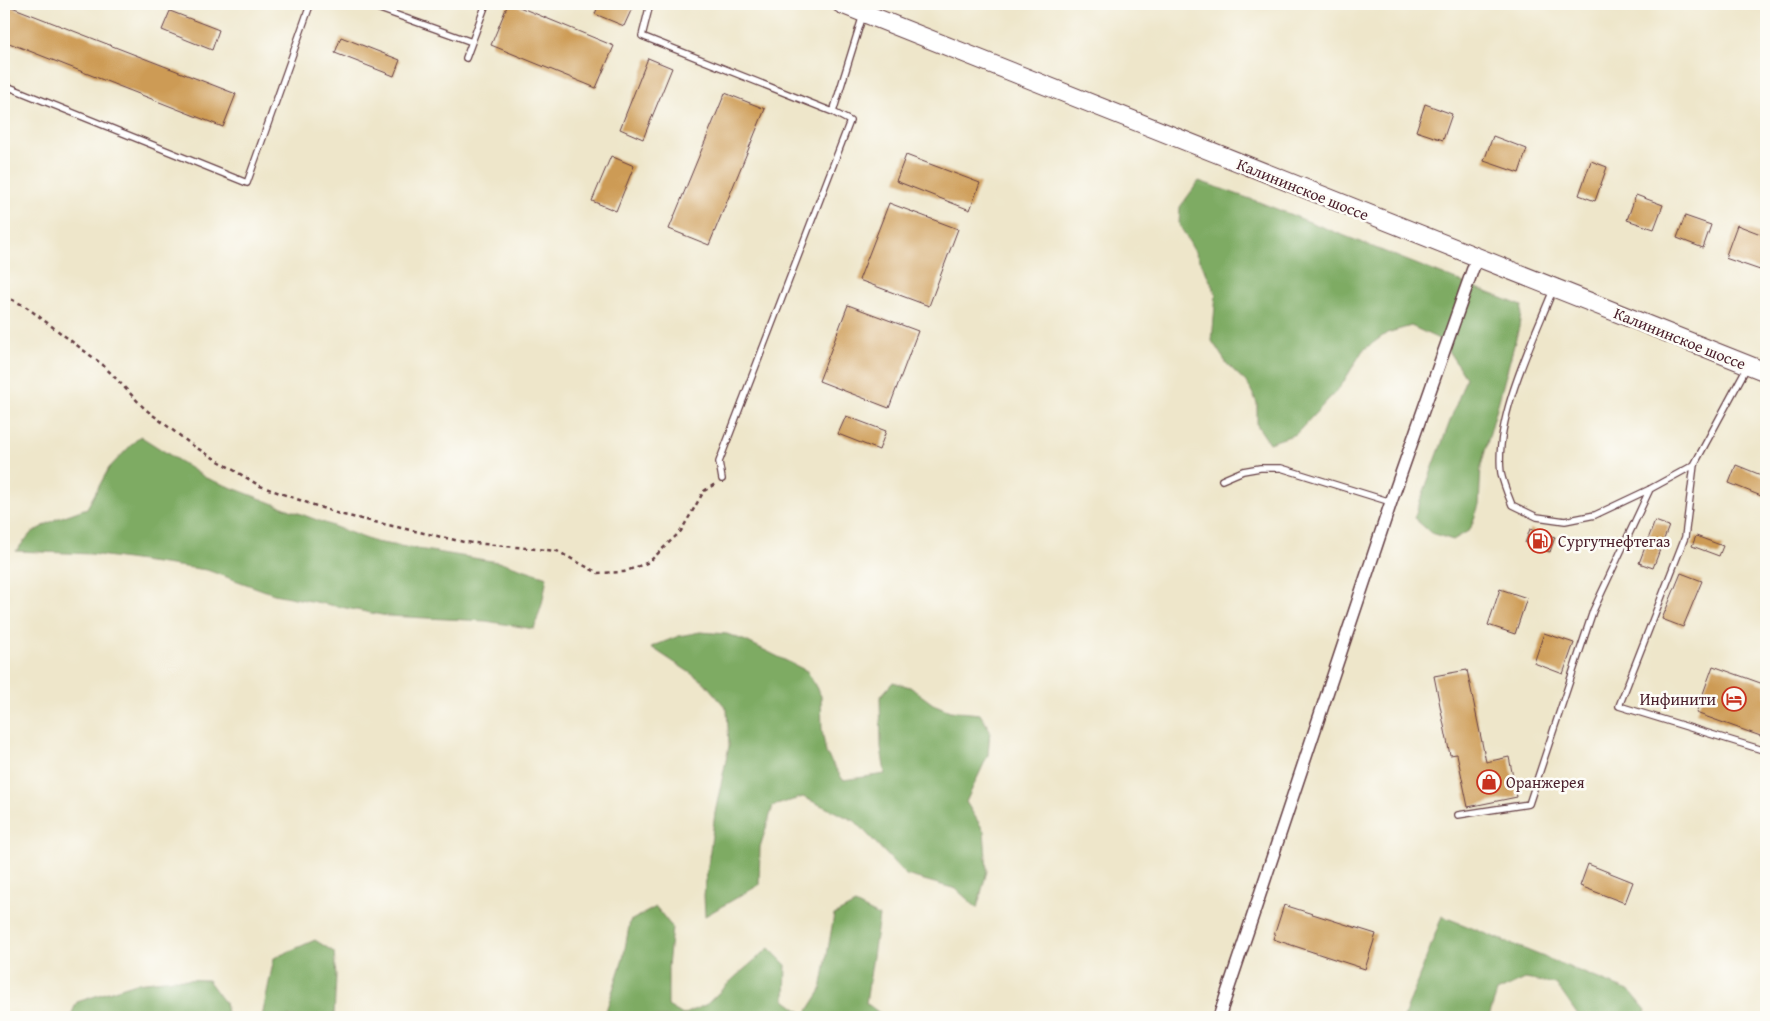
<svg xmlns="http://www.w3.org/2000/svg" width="1770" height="1021" viewBox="0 0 1770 1021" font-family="'Gentium Book Plus',serif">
<rect width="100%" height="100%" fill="#fdfcf7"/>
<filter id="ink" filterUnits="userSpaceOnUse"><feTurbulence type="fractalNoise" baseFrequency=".02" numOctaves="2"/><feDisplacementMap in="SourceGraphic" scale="10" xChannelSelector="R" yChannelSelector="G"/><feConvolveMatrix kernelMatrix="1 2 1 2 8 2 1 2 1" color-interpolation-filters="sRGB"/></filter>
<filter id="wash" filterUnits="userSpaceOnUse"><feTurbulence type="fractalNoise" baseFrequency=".0096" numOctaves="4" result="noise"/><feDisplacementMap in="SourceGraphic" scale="20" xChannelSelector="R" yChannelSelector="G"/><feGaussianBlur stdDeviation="1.12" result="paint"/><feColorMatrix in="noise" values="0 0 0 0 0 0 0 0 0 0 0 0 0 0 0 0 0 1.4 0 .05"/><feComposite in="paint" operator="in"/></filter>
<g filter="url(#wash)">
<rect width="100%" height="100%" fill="#eee6ca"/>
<!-- forest -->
<path fill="#7eab63" stroke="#646547" d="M 1199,181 L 1259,202 L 1522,306 L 1519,327 L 1481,466 L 1479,505 L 1470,530 L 1453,540 L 1431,533 L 1414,518 L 1466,378 L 1441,340 L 1411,326 L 1387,333 L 1363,350 L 1341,386 L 1296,434 L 1269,443 L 1257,425 L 1257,403 L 1248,384 L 1227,364 L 1212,341 L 1216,294 L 1205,270 L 1179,224 L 1180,207 Z
M 140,436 L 206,478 L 375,542 L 504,563 L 547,577 L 542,604 L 534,629 L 486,621 L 387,616 L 274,594 L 207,570 L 91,554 L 16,551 L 31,533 L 56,519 L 87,508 L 109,468 Z
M 700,632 L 727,634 L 746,641 L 807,671 L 821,696 L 822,730 L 826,753 L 843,780 L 885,774 L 881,747 L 880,697 L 893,682 L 910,687 L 933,704 L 950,711 L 980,714 L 990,730 L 988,755 L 966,802 L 984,831 L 987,871 L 977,908 L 956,889 L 906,875 L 855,821 L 803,797 L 773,806 L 760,847 L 759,885 L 705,916 L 704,895 L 715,813 L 729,746 L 727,709 L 704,682 L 651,647 L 679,636 Z
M 855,904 L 879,916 L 866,1003 L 885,1017 L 604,1017 L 623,959 L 630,921 L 656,907 L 672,927 L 668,967 L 668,1006 L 683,1015 L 707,1004 L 735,977 L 769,948 L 786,965 L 785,1000 L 805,1015 L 821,990 L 834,915 Z
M 1442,916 L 1631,992 L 1646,1010 L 1643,1017 L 1579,1017 L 1556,984 L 1525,979 L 1497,992 L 1489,1017 L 1404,1017 Z
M 315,940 L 334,952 L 336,976 L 334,1017 L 262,1017 L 274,958 Z
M 173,979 L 208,980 L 225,1003 L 228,1017 L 70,1017 L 77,1002 L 136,983 Z"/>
<g id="blocks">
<!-- building -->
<path fill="#cd9b54" d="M 4,4 L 236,94 L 223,127 L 4,41 Z
M 508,4 L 512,4 L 614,46 L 596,88 L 491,45 Z
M 599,4 L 634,4 L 624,26 L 595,14 Z
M 170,11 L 219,30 L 212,50 L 162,30 Z
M 341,37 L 400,60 L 394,76 L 335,53 Z
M 648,58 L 672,68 L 643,139 L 620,129 Z
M 725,93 L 765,109 L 709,245 L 669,229 Z
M 1425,104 L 1452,114 L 1443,140 L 1416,131 Z
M 1493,136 L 1527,149 L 1519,173 L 1484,161 Z
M 906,155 L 980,183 L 970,210 L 896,181 Z
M 611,156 L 634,166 L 616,211 L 592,201 Z
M 1591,161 L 1607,167 L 1595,201 L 1579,195 Z
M 1636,195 L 1663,205 L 1654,229 L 1627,220 Z
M 889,203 L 958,229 L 929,306 L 859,280 Z
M 1685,216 L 1711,225 L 1703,248 L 1677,238 Z
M 1737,225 L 1766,236 L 1766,252 L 1760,270 L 1725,258 Z
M 848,305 L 918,331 L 889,408 L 819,381 Z
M 846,416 L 886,431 L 879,450 L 838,434 Z
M 1736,465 L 1766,477 L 1766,498 L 1729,483 Z
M 1655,521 L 1669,526 L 1653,568 L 1639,563 Z
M 1530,529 L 1555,537 L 1550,552 L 1525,543 Z
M 1696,536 L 1723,546 L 1719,556 L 1692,546 Z
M 1681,573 L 1702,581 L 1683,627 L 1662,619 Z
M 1500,589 L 1527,598 L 1515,634 L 1488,625 Z
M 1544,633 L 1574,643 L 1563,674 L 1534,663 Z
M 1713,666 L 1766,685 L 1766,738 L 1696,713 Z
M 1467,670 L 1486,762 L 1509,757 L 1517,797 L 1468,807 L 1457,754 L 1450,755 L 1434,676 Z
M 1588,864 L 1633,882 L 1625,903 L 1580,886 Z
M 1284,905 L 1376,934 L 1365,969 L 1273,939 Z"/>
</g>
</g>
<g filter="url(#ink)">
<use href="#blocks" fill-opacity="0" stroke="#633d43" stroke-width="1"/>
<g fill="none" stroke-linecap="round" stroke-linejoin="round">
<!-- lane casing -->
<g stroke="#633d43" stroke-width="8">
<path id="lane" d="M 366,4 L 472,42
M 650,4 L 642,36 L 833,112 L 863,15
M 466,58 L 486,4
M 4,85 L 247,183 L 309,8 L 312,4
M 1553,290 C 1533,340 1494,419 1501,473 C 1503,483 1508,495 1512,505 L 1537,517 L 1565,521 L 1595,515 L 1650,489 L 1694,465 L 1747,367
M 1694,465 L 1685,537 L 1619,706 L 1766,751
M 722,479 L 719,462 L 850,121 L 833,112
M 1222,480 L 1243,471 L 1260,468 L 1281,468 L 1391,502
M 1458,815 L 1529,804 L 1593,611 L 1650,489"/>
</g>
<!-- street casing -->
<g stroke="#633d43" stroke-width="14">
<path id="street" d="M 1219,1017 L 1391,502 L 1477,257"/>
</g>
<!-- primary casing -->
<g stroke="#633d43" stroke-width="20">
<path id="primary" d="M 841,4 L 1766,372"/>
</g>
<!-- path -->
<path stroke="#633d43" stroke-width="2.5" stroke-dasharray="4 4" stroke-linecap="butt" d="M 4,296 L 25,306 L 103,365 L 145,409 L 192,445 L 260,486 L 339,514 L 464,542 L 557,551 L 598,573 L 624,572 L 649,562 L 681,531 L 704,491 L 715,484"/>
<!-- lane -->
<use href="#lane" stroke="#fff" stroke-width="5.5"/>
<!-- street -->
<use href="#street" stroke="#fff" stroke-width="11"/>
<!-- primary -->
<use href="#primary" stroke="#fff" stroke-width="18"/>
</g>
</g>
<!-- icons -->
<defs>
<g id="fuel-ring" transform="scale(1.25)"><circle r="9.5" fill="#fdfcf7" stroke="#c8321e" stroke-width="1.5"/><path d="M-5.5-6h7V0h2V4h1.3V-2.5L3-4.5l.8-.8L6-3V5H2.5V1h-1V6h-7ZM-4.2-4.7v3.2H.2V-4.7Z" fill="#c8321e"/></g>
<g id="hotel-ring" transform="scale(1.25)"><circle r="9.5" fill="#fdfcf7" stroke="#c8321e" stroke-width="1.5"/><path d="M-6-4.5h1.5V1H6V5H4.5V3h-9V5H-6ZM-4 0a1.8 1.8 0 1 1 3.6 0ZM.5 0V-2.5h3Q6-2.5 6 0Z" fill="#c8321e"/></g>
<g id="shop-ring" transform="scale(1.25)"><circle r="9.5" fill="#fdfcf7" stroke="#c8321e" stroke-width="1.5"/><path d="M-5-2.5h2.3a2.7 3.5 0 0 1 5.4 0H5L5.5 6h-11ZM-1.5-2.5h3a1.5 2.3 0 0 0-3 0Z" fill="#c8321e"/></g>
</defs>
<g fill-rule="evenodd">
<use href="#fuel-ring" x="1540" y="541"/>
<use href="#hotel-ring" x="1734" y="699"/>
<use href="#shop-ring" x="1489" y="782"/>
</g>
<g text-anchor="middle" stroke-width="5" stroke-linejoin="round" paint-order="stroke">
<!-- street labels -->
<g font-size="16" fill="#4a1f2b" stroke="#fdfcf7">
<text transform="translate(1303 189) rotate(22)" y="6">Калининское шоссе</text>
<text transform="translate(1680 338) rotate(22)" y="6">Калининское шоссе</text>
</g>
<!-- poi labels -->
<g font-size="16" fill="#4a1f2b" stroke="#fdfcf7" text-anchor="start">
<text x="1558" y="547">Сургутнефтегаз</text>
<text x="1716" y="705" text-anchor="end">Инфинити</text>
<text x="1506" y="788">Оранжерея</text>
</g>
</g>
<!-- margin -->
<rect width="1770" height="1021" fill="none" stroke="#fdfcf7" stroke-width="20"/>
</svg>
